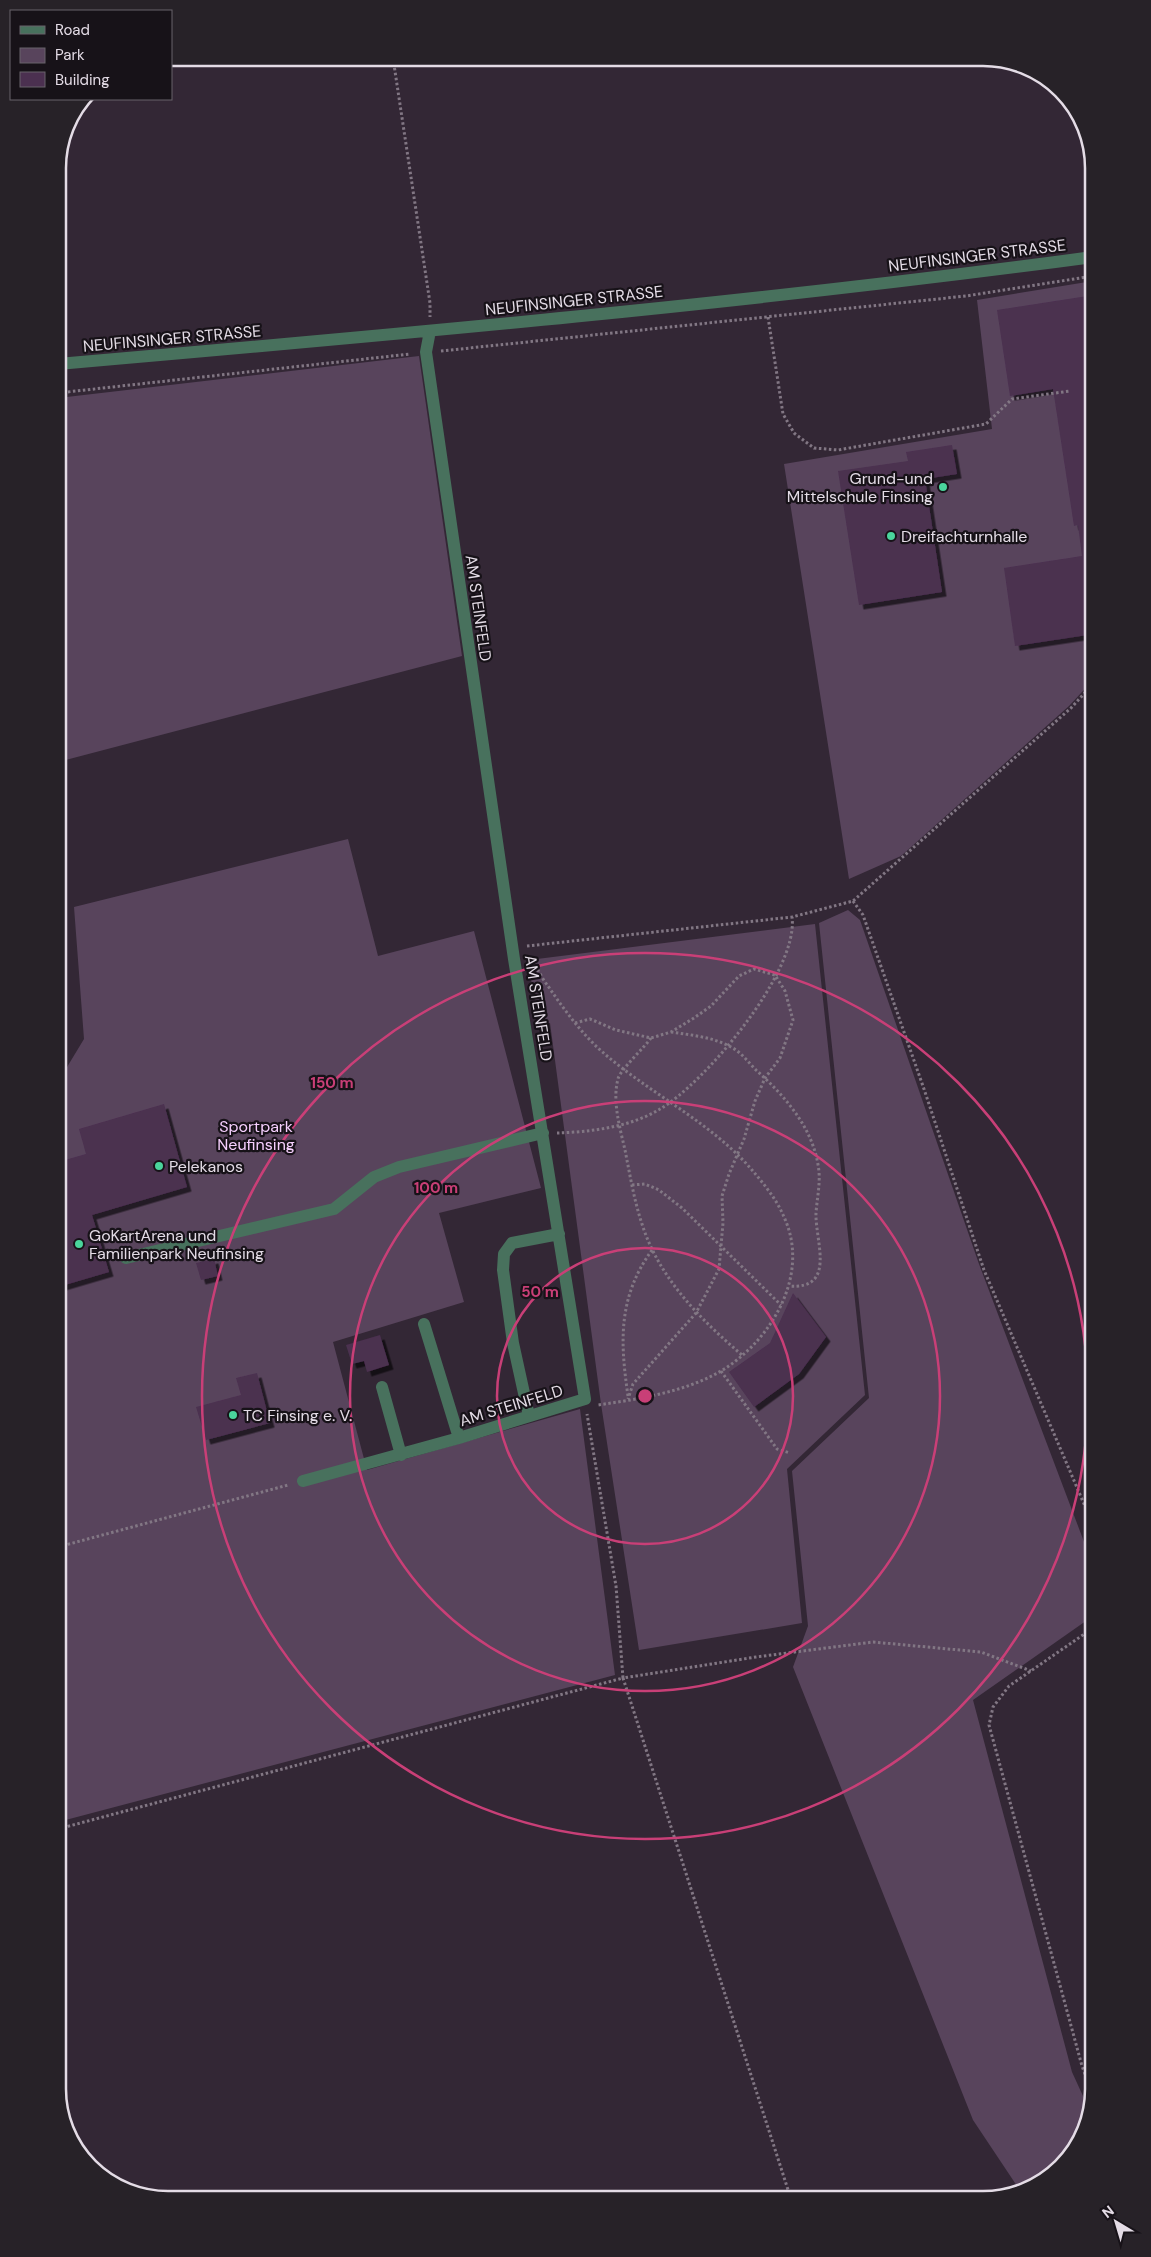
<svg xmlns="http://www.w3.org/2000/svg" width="1151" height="2257" viewBox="0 0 1151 2257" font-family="'DM Sans',sans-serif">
<defs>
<filter id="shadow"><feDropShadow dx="4.5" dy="4.5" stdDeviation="0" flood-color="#0009"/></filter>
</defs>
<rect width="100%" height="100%" fill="#332735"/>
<!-- green -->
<path fill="#58445c" d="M 1093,281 L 1093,680 L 1069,706 L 901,856 L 849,879 L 784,464 L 992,429 L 977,300 Z
M 419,356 L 462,656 L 58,762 L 58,398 Z
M 348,839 L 378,956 L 474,931 L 541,1188 L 439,1213 L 464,1302 L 333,1342 L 367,1470 L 580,1409 L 615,1675 L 58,1822 L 58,1082 L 84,1039 L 74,907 Z
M 848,910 L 860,920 L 979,1264 L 1092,1563 L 1093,1616 L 973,1700 L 1072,2072 L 1088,2107 L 1075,2151 L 1021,2192 L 973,2120 L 793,1667 L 808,1626 L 792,1471 L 869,1398 L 819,923 Z
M 815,924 L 865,1395 L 787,1469 L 802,1623 L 639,1650 L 601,1404 L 550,1023 L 539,1024 L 529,968 L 537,959 Z"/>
<!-- building -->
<path fill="#4b3050" filter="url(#shadow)" d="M 1094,295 L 1094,634 L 1015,646 L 1004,568 L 1082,556 L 1078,525 L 1074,526 L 1053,389 L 1010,396 L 997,310 Z
M 952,445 L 957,474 L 925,479 L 942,592 L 859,605 L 838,471 L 908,461 L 906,452 Z
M 164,1104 L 187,1187 L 92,1215 L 109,1272 L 58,1287 L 58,1162 L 86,1154 L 79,1129 Z
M 214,1259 L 218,1276 L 201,1280 L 196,1263 Z
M 793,1293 L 826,1337 L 799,1374 L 754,1407 L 729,1372 L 770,1343 Z
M 380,1335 L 389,1365 L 367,1372 L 364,1361 L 352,1364 L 346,1345 Z
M 257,1373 L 270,1423 L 206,1440 L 196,1407 L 241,1395 L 236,1378 Z"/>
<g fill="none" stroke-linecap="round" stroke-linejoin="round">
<!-- path -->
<path stroke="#827784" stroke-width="3" stroke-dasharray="2.5 2.5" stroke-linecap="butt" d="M 393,58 L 430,303 L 430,317
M 768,317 L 783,414 L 794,433 L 814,448 L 838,450 L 986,424 L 1012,399 L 1070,391
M 441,351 L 966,296 L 1093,276
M 58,393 L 410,354
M 853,901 L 863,915 L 924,1089 L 984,1270 L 1093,1525
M 527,946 L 792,917 L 853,901 L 1071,708 L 1093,684
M 530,963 C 538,967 542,979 548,986 C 563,1008 579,1030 598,1048 C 646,1092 709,1120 752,1170 C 764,1184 777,1200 784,1217 C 811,1275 771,1341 721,1371 C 685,1392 639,1399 598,1405
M 575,1023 L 590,1019 L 616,1030 L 651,1038 L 671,1032 L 694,1018 L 711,1006 L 739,976 L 754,969 L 775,975 L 785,991 L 793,1020 L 780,1058 L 765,1078 L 755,1101 L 744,1139 L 729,1174 L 722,1196 L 723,1223 L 719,1269 L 696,1313 L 633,1384 L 628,1399
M 671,1032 C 691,1035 713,1037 731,1047 C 741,1052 748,1062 756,1070 C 786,1097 815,1130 819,1172 C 820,1186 817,1199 816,1213 C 815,1241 837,1290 789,1286
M 651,1038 C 644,1048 620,1070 618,1079 C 612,1101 620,1128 625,1150 C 630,1175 634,1200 642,1224 C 659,1278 700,1319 742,1355
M 557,1133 C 590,1132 631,1127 660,1109 C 705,1083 799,971 792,917
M 632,1185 L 645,1184 L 659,1190 L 682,1208 L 781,1305
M 721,1371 L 777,1449 L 790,1453
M 628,1396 C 620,1341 618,1297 652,1250
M 58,1547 L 288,1485
M 58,1829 L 623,1678 L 616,1586 L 587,1414
M 1092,2093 L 1082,2066 L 989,1725 L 993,1707 L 1009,1686 L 1093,1628
M 791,2199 L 623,1678 L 756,1657 L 873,1642 L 981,1652 L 1031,1671"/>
<!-- minor -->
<path stroke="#48715d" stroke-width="12" d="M 58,364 C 403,334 750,303 1093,257
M 126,1258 L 334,1209 L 374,1177 L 399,1167 L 543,1133
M 424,1324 L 459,1438
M 382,1387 L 401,1455
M 529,1416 L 513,1343 L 503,1270 L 504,1254 L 512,1243 L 559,1234
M 303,1481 L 459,1438 L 585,1399 L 514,959 L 426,352 L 430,331"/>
</g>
<!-- distance rings -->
<g fill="none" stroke="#c93f77" stroke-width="2.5">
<circle cx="645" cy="1396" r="148"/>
<circle cx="645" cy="1396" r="295"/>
<circle cx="645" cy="1396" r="443"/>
</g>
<!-- markers -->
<g fill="#4ad49c" stroke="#171218" stroke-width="2">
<circle cx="943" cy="487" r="5"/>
<circle cx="891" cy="536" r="5"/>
<circle cx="159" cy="1166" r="5"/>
<circle cx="79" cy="1244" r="5"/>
<circle cx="233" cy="1415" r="5"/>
</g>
<g text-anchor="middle" stroke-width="4.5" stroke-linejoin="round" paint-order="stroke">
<!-- street labels -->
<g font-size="16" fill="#e4dce6" stroke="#171218">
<text transform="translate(977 255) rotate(-7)" y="6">NEUFINSINGER STRASSE</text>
<text transform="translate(574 300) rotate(-6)" y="6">NEUFINSINGER STRASSE</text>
<text transform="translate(172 338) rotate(-5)" y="6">NEUFINSINGER STRASSE</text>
<text transform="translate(479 608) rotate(82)" y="6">AM STEINFELD</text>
<text transform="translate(539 1008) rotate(81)" y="6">AM STEINFELD</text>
<text transform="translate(511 1405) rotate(-17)" y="6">AM STEINFELD</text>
</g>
<!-- poi labels -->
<g font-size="16" fill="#e4dce6" stroke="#171218" text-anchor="start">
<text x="933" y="484" text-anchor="end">Grund-und<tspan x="933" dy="18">Mittelschule Finsing</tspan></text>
<text x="901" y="542">Dreifachturnhalle</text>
<text x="169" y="1172">Pelekanos</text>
<text x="89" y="1241">GoKartArena und<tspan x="89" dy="18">Familienpark Neufinsing</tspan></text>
<text x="243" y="1421">TC Finsing e. V.</text>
</g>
<!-- park labels -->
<g font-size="16" fill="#f7d0ff" stroke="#171218">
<text x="256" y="1132">Sportpark<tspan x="256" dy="18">Neufinsing</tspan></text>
</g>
</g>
<!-- crop -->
<path d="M0 0H1151V2257H0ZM168 66H983A102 102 0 0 1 1085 168V2089A102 102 0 0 1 983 2191H168A102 102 0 0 1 66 2089V168A102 102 0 0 1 168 66Z" fill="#272228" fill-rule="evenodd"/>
<path fill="none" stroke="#e4dce6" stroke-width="2.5" d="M168 66H983A102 102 0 0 1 1085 168V2089A102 102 0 0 1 983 2191H168A102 102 0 0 1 66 2089V168A102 102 0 0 1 168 66Z"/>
<circle cx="645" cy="1396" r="8" fill="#c93f77" stroke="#171218" stroke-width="2.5"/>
<g font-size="15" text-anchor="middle" font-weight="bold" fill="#c93f77" stroke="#171218" stroke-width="4.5" stroke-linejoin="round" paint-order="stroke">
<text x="332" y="1088">150 m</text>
<text x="436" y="1193">100 m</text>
<text x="540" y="1297">50 m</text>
</g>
<!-- legend -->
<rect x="10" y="10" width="162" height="90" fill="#171218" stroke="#69636a"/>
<rect x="20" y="26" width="25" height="8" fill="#48715d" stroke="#69636a"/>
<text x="55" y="35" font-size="15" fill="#e4dce6">Road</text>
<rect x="20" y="48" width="25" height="15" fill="#58445c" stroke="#69636a"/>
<text x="55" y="60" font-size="15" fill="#e4dce6">Park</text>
<rect x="20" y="72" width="25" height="15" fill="#4b3050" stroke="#69636a"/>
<text x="55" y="85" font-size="15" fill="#e4dce6">Building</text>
<!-- north arrow -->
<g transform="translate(1116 2222) rotate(322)" stroke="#171218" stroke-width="4" paint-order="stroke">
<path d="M0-4L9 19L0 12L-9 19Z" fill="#e4dce6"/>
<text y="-8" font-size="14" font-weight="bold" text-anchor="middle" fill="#e4dce6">N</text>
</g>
</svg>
